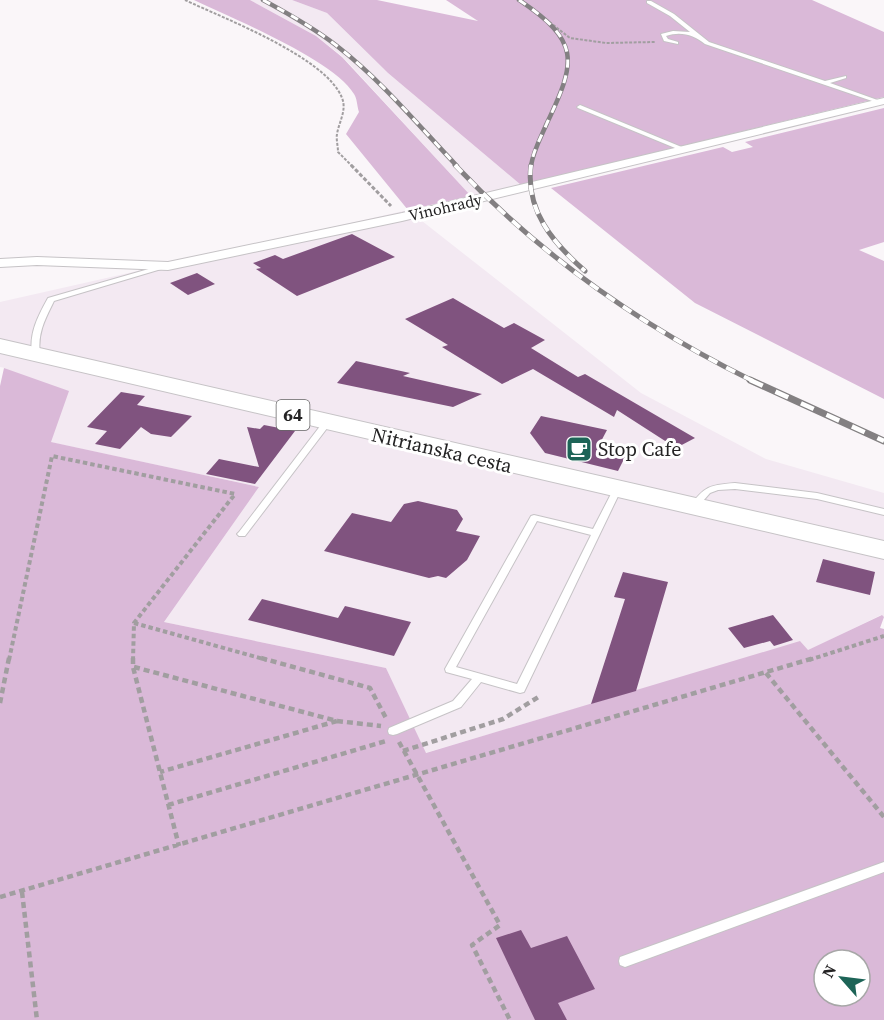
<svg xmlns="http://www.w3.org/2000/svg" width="884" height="1020" viewBox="0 0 884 1020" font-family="'Source Serif 4',serif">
<rect width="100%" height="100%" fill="#faf6f9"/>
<!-- built -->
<path fill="#f3e9f2" d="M 250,0 L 292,0 L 327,13 L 388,73 L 521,185 L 471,196 L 342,56 L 316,36 Z
M 408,210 L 641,393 L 766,459 L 884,493 L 884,617 L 881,615 L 807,651 L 636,691 L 425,753 L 386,668 L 164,622 L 259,487 L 50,442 L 5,368 L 0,367 L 0,302 Z"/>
<!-- green -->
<path fill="#dab9d8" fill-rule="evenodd" d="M 194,0 L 250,0 L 316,36 L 342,57 L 471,196 L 408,210 L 346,134 L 359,112 C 357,106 357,98 354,94 C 334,60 232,18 194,0 Z
M 292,0 L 377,0 L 478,21 L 446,0 L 812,0 L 884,32 L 884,97 L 521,185 L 388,73 L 327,13 Z
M 884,108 L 884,242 L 859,250 L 884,261 L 884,399 L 695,303 L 551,188 L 723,147 L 732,152 L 753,147 L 745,142 Z
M 4,368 L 69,391 L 51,442 L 259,487 L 164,622 L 386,668 L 426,753 L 800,641 L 808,650 L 882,615 L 884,617 L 880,628 L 884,629 L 884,1020 L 0,1020 L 0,386 ZM 824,960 L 860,960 L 860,996 L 824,996 Z"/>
<!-- building -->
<path fill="#80537f" d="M 352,234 L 395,257 L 297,296 L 256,269 L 261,268 L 253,263 L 275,255 L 283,259 Z
M 197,273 L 215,284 L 188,295 L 170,283 Z
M 453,298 L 504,328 L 514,323 L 545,340 L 531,348 L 578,377 L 585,374 L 695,438 L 676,448 L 617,410 L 614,417 L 533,369 L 502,384 L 442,347 L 448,345 L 405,319 Z
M 356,361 L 410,373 L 403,376 L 482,394 L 453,407 L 337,383 Z
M 121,392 L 145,396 L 137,405 L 192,416 L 171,437 L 151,434 L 141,427 L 120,449 L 95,444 L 107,431 L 87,427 Z
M 541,416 L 607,430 L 598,447 L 627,453 L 618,471 L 545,453 L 530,433 Z
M 264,425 L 295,431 L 255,484 L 206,474 L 219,459 L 259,467 L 247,427 L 260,429 Z
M 418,501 L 457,510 L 463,519 L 456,531 L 480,536 L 467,560 L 446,578 L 438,576 L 429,578 L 324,551 L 352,513 L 391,522 L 404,504 Z
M 823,559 L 875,572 L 870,595 L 816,582 Z
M 623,572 L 668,582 L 636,691 L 591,704 L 625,599 L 614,597 Z
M 262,599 L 338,618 L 345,606 L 411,622 L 394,656 L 248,620 Z
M 773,615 L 793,640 L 774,646 L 770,641 L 744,648 L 728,628 Z
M 521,930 L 531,948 L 567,936 L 595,989 L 558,1003 L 567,1020 L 535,1020 L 496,938 Z"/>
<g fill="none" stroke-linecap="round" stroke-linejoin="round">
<!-- service casing -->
<g stroke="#c6c3c6" stroke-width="2">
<path id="service" d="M 647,1 L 651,1 L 674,14 L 709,42 L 825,81 L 846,76 L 846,78 L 830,83 L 883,102 L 878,103 L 705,44 C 694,35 681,31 666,36 L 668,39 L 678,42 L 678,44 L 664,41 L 661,34 L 673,31 L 690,32 L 670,16 L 647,3 Z
M 580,105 L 684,148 L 685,149 L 680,150 L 578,108 L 577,107 Z
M 166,264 L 169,266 L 168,267 L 54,301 C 45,319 37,334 40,354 L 36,356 L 32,354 C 29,333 38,316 48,298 Z
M 324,421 L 327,421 L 331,423 L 245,536 L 239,536 L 237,534 L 239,532 Z
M 735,483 L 817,493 L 884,509 L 884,515 L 817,499 L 735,489 L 718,490 L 710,493 L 696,509 L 693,510 L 689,507 C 705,486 709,485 735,483 Z
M 617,487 L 621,490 L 524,692 L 520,693 L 481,682 L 461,707 L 397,734 L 393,735 L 389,734 L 388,731 L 389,728 L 453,701 L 472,679 L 446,672 L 445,669 L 531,516 L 534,515 L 593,529 L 613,490 ZM 537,521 L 591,535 L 517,684 L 456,667 Z
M 884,862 L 884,872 L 625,967 L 620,965 L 619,961 L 620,957 Z"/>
</g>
<!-- minor casing -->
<g stroke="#c6c3c6" stroke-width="2">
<path id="minor" d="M 884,98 L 884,104 L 402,221 L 168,270 L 37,265 L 0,267 L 0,259 L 37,257 L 168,262 L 402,213 Z"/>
</g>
<!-- primary casing -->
<g stroke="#c6c3c6" stroke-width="2">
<path id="primary" d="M 0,339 L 884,541 L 884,559 L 0,353 Z"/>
</g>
<!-- path-far3 -->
<path stroke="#a19ea0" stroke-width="2" stroke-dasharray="3 1.5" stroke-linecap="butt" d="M 185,0 C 225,19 326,57 342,98 C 347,110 339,122 337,134 C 336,139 338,146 338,152 L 352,166
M 521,0 L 570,38 L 606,43 L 655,42"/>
<!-- path-far2 -->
<path stroke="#a19ea0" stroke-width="3" stroke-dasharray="4 2" stroke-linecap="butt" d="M 351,165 L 391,206"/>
<!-- path-far1 -->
<path stroke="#a19ea0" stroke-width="4" stroke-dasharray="4.5 3" stroke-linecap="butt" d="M 134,623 L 267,660
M 9,660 L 52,456 L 235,494 L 134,623 L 133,660
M 809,660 L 884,636"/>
<!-- path -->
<path stroke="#a19ea0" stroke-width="4.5" stroke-dasharray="6 4" stroke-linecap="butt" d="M 133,658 L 133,667 L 179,846
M 261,658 L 370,688 L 387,720
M 134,667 L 337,721 L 160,772
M 766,673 L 884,817
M 0,703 L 9,658
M 337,721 L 381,726
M 399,742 L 500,925 L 472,945 L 510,1020
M 403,751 L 503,719 L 540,696
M 168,805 L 386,741
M 22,892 L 37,1020
M 0,897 L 814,658"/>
<!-- service -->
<use href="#service" fill="#fff" fill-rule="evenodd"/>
<!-- minor -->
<use href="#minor" fill="#fff" fill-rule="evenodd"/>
<!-- primary -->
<use href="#primary" fill="#fff" fill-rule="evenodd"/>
<!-- rail-far2 casing -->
<g stroke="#838082" stroke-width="4.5">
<path id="rail-far2" d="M 263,0 C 289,14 314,28 337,46 C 382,81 418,125 457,166
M 519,0 C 580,41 577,60 547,123 C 541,137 533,151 531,166"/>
</g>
<!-- rail-far1 casing -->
<g stroke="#838082" stroke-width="5">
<path id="rail-far1" d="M 455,165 C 541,256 641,326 753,381
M 531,165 C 525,210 553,243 585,271"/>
</g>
<!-- rail casing -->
<g stroke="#838082" stroke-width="7">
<path id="rail" d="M 750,380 L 884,441"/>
</g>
<!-- rail-far2 -->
<use href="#rail-far2" stroke="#fff" stroke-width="3" stroke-dasharray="8" stroke-linecap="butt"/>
<!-- rail-far1 -->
<use href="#rail-far1" stroke="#fff" stroke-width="4" stroke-dasharray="10" stroke-linecap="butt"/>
<!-- rail -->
<use href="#rail" stroke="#fff" stroke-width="4.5" stroke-dasharray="14" stroke-linecap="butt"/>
</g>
<!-- icons -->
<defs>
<g id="cafe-square" transform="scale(1.35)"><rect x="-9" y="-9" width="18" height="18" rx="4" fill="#1d6457" stroke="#fff"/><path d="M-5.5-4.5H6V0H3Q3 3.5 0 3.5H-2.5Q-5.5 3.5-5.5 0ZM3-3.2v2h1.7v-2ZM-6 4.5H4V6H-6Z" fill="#fff"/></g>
</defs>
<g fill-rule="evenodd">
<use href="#cafe-square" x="579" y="449"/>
</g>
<g text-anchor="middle" stroke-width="6" stroke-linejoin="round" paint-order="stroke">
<!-- far-street labels -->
<g font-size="16" fill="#242324" stroke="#fff">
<text transform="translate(445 207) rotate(-13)" y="6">Vinohrady</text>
</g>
<!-- shield labels -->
<rect fill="#fff" stroke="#666566" stroke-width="1.5" x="276.5" y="400" width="33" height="30" rx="4.5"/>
<g font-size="18" font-weight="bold" fill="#242324">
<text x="293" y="421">64</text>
</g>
<!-- poi labels -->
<g font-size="20" fill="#242324" stroke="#fff" text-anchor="start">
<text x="598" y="456">Stop Cafe</text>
</g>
<!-- street labels -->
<g font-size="20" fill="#242324" stroke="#fff">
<text transform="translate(442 450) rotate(13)" y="7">Nitrianska cesta</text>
</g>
</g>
<!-- north arrow -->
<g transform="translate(842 978) rotate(298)"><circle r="28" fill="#ffffff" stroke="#a7a7a7" stroke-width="1.5"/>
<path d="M0-4.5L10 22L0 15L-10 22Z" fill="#1d6457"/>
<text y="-9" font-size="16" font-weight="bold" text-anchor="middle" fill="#242324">N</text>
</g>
</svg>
